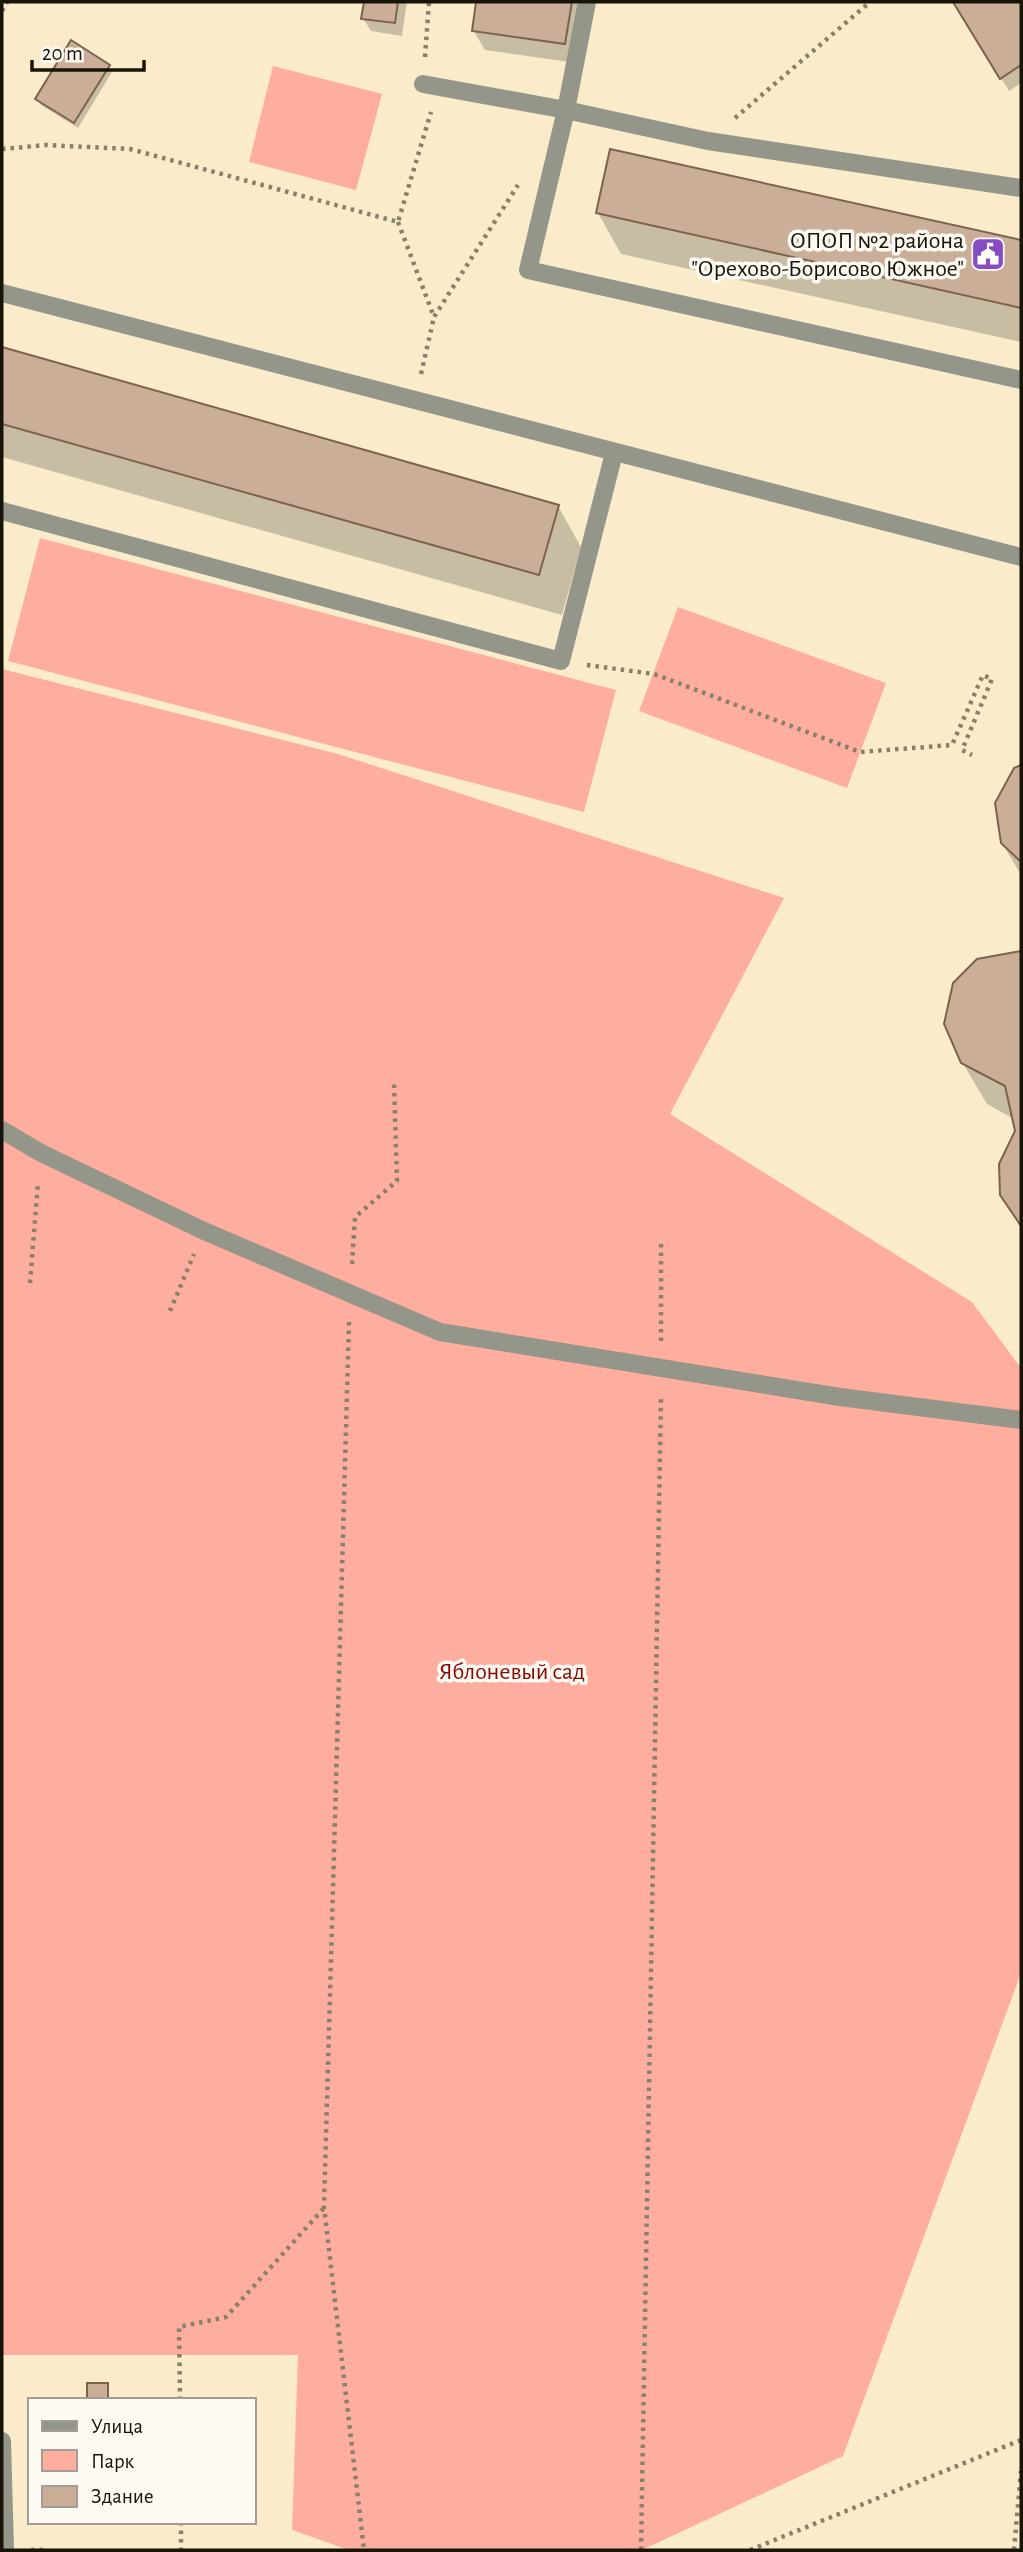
<svg xmlns="http://www.w3.org/2000/svg" width="1023" height="2552" viewBox="0 0 1023 2552" font-family="'Alegreya Sans',sans-serif">
<rect width="100%" height="100%" fill="#faeccb"/>
<!-- green -->
<path fill="#ffad9f" d="M 273,66 L 382,94 L 356,190 L 249,162 Z
M 40,538 L 616,690 L 584,812 L 8,661 Z
M 678,607 L 886,683 L 847,788 L 639,711 Z
M 2,669 L 338,754 L 784,898 L 670,1114 L 972,1302 L 1021,1368 L 1021,1973 L 843,2456 L 642,2550 L 349,2550 L 292,2530 L 298,2355 L 2,2355 Z"/>
<!-- shadow -->
<path fill="#0003" d="M 365,2 L 407,2 L 402,36 L 371,31 L 363,18 Z
M 478,2 L 585,2 L 576,63 L 485,50 L 473,30 Z
M 955,2 L 1021,2 L 1021,83 L 1009,91 Z
M 108,66 L 112,72 L 78,128 L 41,105 L 37,99 Z
M 611,151 L 1021,242 L 1021,342 L 621,254 L 598,213 Z
M 2,348 L 558,506 L 581,547 L 562,615 L 2,457 Z
M 1021,767 L 1021,875 L 1002,843 L 1016,769 Z
M 1021,953 L 1021,1228 L 1002,1194 L 1017,1131 L 1014,1119 L 987,1104 L 962,1062 L 978,960 Z
M 107,2385 L 110,2400 L 89,2400 Z"/>
<!-- building -->
<path fill="#cbae98" stroke="#7d634f" stroke-width="2" d="M 364,2 L 398,2 L 395,23 L 361,19 Z
M 476,2 L 572,2 L 565,44 L 472,31 Z
M 953,2 L 1021,2 L 1021,65 L 1000,79 Z
M 71,40 L 110,65 L 74,123 L 35,99 Z
M 610,149 L 1021,240 L 1021,308 L 596,213 Z
M 2,347 L 559,505 L 539,575 L 2,424 Z
M 1021,765 L 1021,862 L 1001,843 L 995,803 L 1014,768 Z
M 1021,951 L 1021,1226 L 1000,1195 L 999,1164 L 1015,1131 L 1005,1086 L 961,1063 L 944,1024 L 953,983 L 977,959 Z
M 87,2383 L 108,2383 L 108,2400 L 87,2400 Z"/>
<g fill="none" stroke-linecap="round" stroke-linejoin="round">
<!-- path -->
<path stroke="#89806a" stroke-width="4.5" stroke-dasharray="3.5 5" stroke-linecap="butt" d="M 2,11 L 7,2
M 425,57 L 429,2
M 735,118 L 870,2
M 2,149 L 46,145 L 130,149 L 398,222 L 431,112
M 398,222 L 434,317 L 518,185
M 421,374 L 434,317
M 587,665 L 654,674 L 860,752 L 952,745 L 983,675 L 992,679 L 962,750 L 972,755
M 352,1264 L 355,1217 L 397,1181 L 394,1083
M 30,1283 L 38,1183
M 170,1311 L 194,1254
M 349,1322 L 324,2207 L 364,2550
M 661,1341 L 661,1244
M 180,2400 L 179,2327 L 226,2317 L 324,2208
M 181,2522 L 181,2550
M 31,2550 L 44,2550
M 641,2550 L 661,1395
M 750,2550 L 1021,2440
M 1014,2550 L 1021,2471"/>
<!-- minor -->
<path stroke="#939688" stroke-width="18" d="M 587,2 L 566,110 L 708,141 L 1021,188
M 423,84 L 566,110 L 528,270 L 1021,380
M 2,293 L 1021,557
M 2,511 L 561,661 L 614,453
M 2,1130 L 41,1153 L 204,1231 L 440,1332 L 840,1397 L 1021,1420
M 2,2441 L 5,2550"/>
</g>
<!-- icons -->
<defs>
<g id="civic-square" transform="scale(1.75)"><rect x="-9" y="-9" width="18" height="18" rx="4" fill="#864cc3" stroke="#fdfaf4"/><path d="M-.6-6.5H3V-4.5H.6V-3L4-1V1h2V6H-6V1h2V-1L-.6-3ZM-1.2 2.5V6h2.4V2.5Z" fill="#fff"/></g>
</defs>
<g fill-rule="evenodd">
<use href="#civic-square" x="988" y="254"/>
</g>
<g text-anchor="middle" stroke-width="7" stroke-linejoin="round" paint-order="stroke">
<!-- poi labels -->
<g font-size="24" fill="#191409" stroke="#fdfaf4" text-anchor="end">
<text x="964" y="248">ОПОП №2 района<tspan x="964" dy="28">"Орехово-Борисово Южное"</tspan></text>
</g>
<!-- park labels -->
<g font-size="24" fill="#870b03" stroke="#fdfaf4">
<text x="512" y="1679">Яблоневый сад</text>
</g>
</g>
<!-- border -->
<rect width="1023" height="2552" fill="none" stroke="#191409" stroke-width="7"/>
<!-- legend -->
<rect x="28" y="2398" width="228" height="126" fill="#fdfaf4" stroke="#a29e96" stroke-width="2"/>
<rect x="42" y="2421" width="35" height="10" fill="#939688" stroke="#a29e96" stroke-width="2"/>
<text x="91" y="2433" font-size="21" fill="#191409">Улица</text>
<rect x="42" y="2450" width="35" height="21" fill="#ffad9f" stroke="#a29e96" stroke-width="2"/>
<text x="91" y="2468" font-size="21" fill="#191409">Парк</text>
<rect x="42" y="2486" width="35" height="21" fill="#cbae98" stroke="#a29e96" stroke-width="2"/>
<text x="91" y="2503" font-size="21" fill="#191409">Здание</text>
<!-- scale -->
<path d="M32 60v10h112v-10" fill="none" stroke="#191409" stroke-width="3.5"/>
<text x="42" y="60" font-size="21" fill="#191409" stroke="#fdfaf4" stroke-width="5" paint-order="stroke">20 m</text>
</svg>
